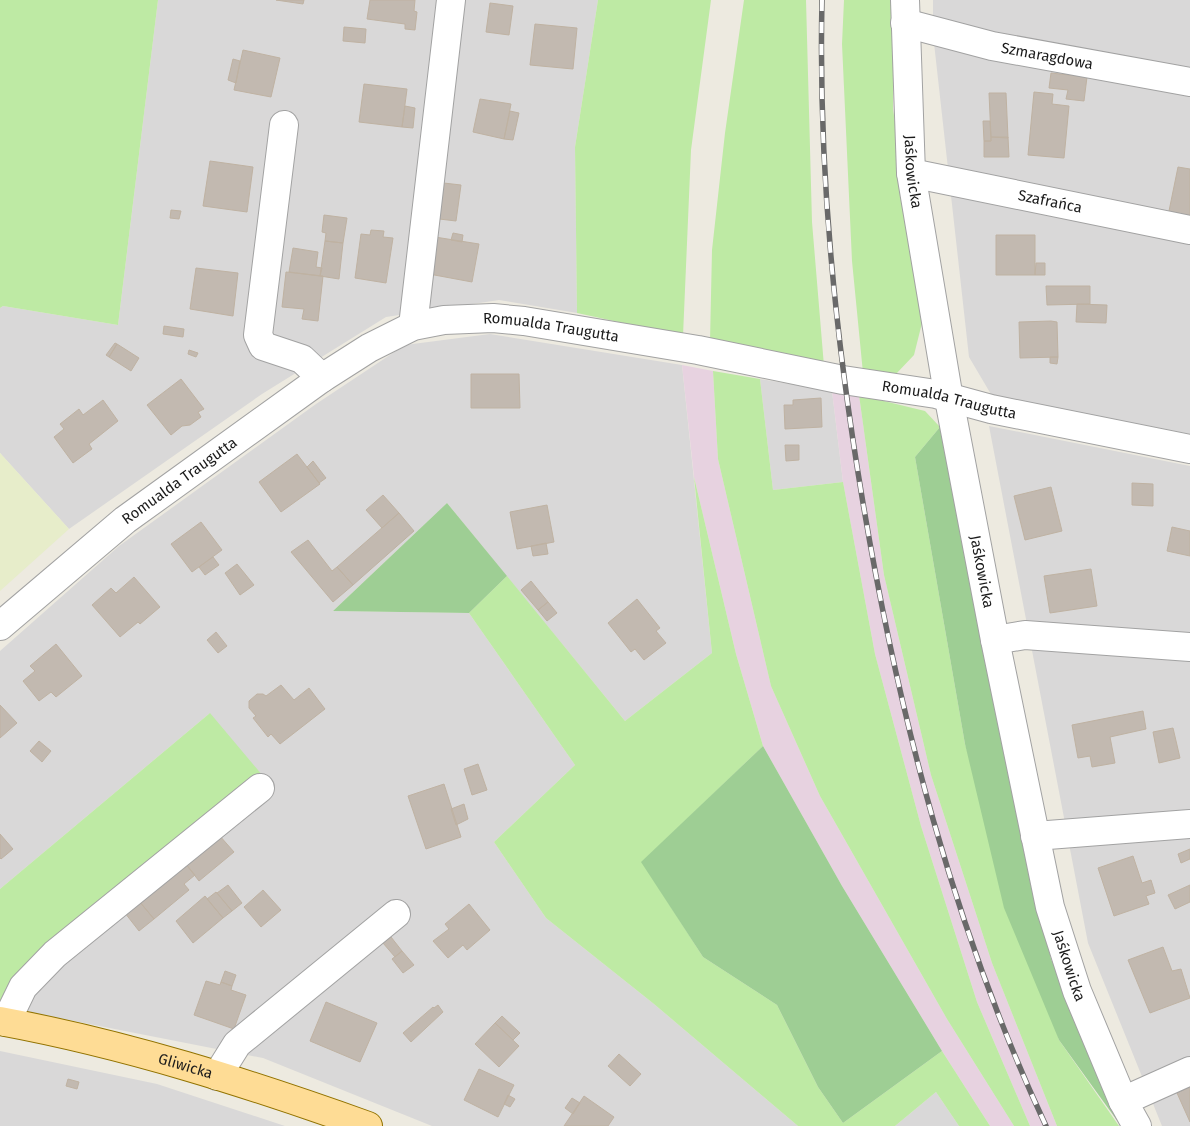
<svg xmlns="http://www.w3.org/2000/svg" width="1190" height="1126" viewBox="0 0 1190 1126" font-family="'Fira Sans',sans-serif">
<rect width="100%" height="100%" fill="#edeae0"/>
<!-- residential -->
<path fill="#d9d8d8" d="M 158,0 L 598,0 L 575,147 L 577,313 L 499,300 L 386,317 L 262,394 L 69,529 L 0,453 L 0,308 L 3,306 L 118,325 Z
M 933,0 L 1190,0 L 1190,434 L 992,396 L 969,357 L 933,34 Z
M 490,334 L 682,365 L 712,653 L 625,721 L 447,503 L 333,611 L 469,613 L 575,765 L 494,842 L 546,918 L 654,1004 L 798,1126 L 432,1126 L 263,1058 L 23,1011 L 210,713 L 0,889 L 0,651 L 119,546 L 316,404 L 405,345 Z
M 760,379 L 832,391 L 843,482 L 773,490 Z
M 989,426 L 1190,466 L 1190,1126 L 1162,1126 L 1088,943 Z
M 0,1051 L 157,1084 L 285,1126 L 0,1126 Z
M 936,1092 L 959,1126 L 895,1126 Z"/>
<!-- industrial -->
<path fill="#e7d2e0" d="M 682,365 L 713,371 L 718,459 L 771,686 L 820,796 L 947,1019 L 1014,1126 L 990,1126 L 942,1051 L 842,886 L 763,746 L 736,654 L 694,477 Z
M 832,391 L 859,395 L 884,575 L 931,775 L 992,963 L 1057,1126 L 1030,1126 L 977,1002 L 921,826 L 875,654 L 843,482 Z"/>
<!-- farmland -->
<path fill="#e7edca" d="M 0,453 L 69,529 L 0,591 Z"/>
<!-- grass -->
<path fill="#beeaa4" d="M 0,0 L 158,0 L 118,325 L 3,306 L 0,308 Z
M 598,0 L 711,0 L 691,150 L 683,336 L 577,313 L 575,147 Z
M 744,0 L 806,0 L 812,222 L 824,366 L 710,342 L 712,250 L 725,133 Z
M 844,0 L 893,0 L 893,109 L 923,319 L 914,355 L 896,374 L 863,373 L 852,261 L 842,44 Z
M 713,371 L 760,379 L 773,490 L 843,482 L 875,654 L 921,826 L 977,1002 L 1030,1126 L 1014,1126 L 947,1019 L 820,796 L 771,686 L 718,459 Z
M 859,395 L 925,411 L 940,427 L 915,457 L 965,744 L 1059,1040 L 1119,1126 L 1057,1126 L 992,963 L 931,775 L 884,575 Z
M 694,477 L 736,654 L 763,746 L 642,862 L 703,957 L 777,1005 L 818,1087 L 843,1123 L 942,1051 L 990,1126 L 959,1126 L 936,1092 L 895,1126 L 798,1126 L 654,1004 L 546,918 L 494,842 L 575,765 L 469,613 L 507,576 L 625,721 L 712,653 Z
M 210,713 L 268,782 L 0,1008 L 0,889 Z"/>
<!-- forest -->
<path fill="#9ece94" d="M 940,427 L 1051,959 L 1121,1126 L 1059,1040 L 1004,908 L 965,744 L 915,457 Z
M 447,503 L 507,576 L 469,613 L 333,611 Z
M 763,746 L 842,886 L 942,1051 L 843,1123 L 818,1087 L 777,1005 L 703,957 L 641,862 Z"/>
<!-- building -->
<path fill="#c2b9b0" stroke="#bfb2a2" d="M 276,0 L 304,0 L 303,4 Z
M 370,0 L 415,0 L 414,11 L 417,12 L 415,30 L 405,29 L 405,24 L 367,19 Z
M 490,3 L 513,6 L 509,35 L 486,32 Z
M 535,24 L 577,28 L 573,69 L 530,65 Z
M 344,27 L 366,29 L 365,43 L 343,41 Z
M 243,50 L 280,58 L 271,97 L 234,90 Z
M 233,59 L 240,61 L 236,83 L 228,80 Z
M 1051,73 L 1087,77 L 1084,101 L 1066,99 L 1068,90 L 1049,88 Z
M 364,84 L 407,89 L 402,127 L 359,122 Z
M 1034,92 L 1053,94 L 1052,104 L 1069,106 L 1064,158 L 1028,155 Z
M 989,93 L 1006,93 L 1008,138 L 991,137 Z
M 480,99 L 511,104 L 504,139 L 473,132 Z
M 405,106 L 415,108 L 413,128 L 402,127 Z
M 510,111 L 519,113 L 513,140 L 504,139 Z
M 983,121 L 990,121 L 991,141 L 984,141 Z
M 991,137 L 1008,137 L 1009,157 L 984,157 L 984,141 L 991,141 Z
M 210,161 L 253,167 L 247,212 L 203,206 Z
M 1178,167 L 1190,169 L 1190,216 L 1169,211 Z
M 435,182 L 461,185 L 456,221 L 431,218 Z
M 171,210 L 181,211 L 179,219 L 170,218 Z
M 324,215 L 347,218 L 343,243 L 325,241 L 326,233 L 322,232 Z
M 371,230 L 384,231 L 383,237 L 393,238 L 386,283 L 355,278 L 361,234 L 370,235 Z
M 453,233 L 463,235 L 462,242 L 451,240 Z
M 996,235 L 1035,235 L 1035,275 L 996,275 Z
M 435,237 L 479,244 L 472,282 L 429,274 Z
M 325,241 L 343,243 L 339,279 L 320,276 Z
M 293,248 L 318,252 L 316,267 L 322,268 L 320,276 L 289,272 Z
M 1036,263 L 1045,263 L 1045,275 L 1035,275 Z
M 196,268 L 238,273 L 233,316 L 190,309 Z
M 286,272 L 323,276 L 318,321 L 302,319 L 304,309 L 282,307 Z
M 1046,286 L 1090,286 L 1090,304 L 1047,305 Z
M 1077,304 L 1107,305 L 1106,323 L 1076,322 Z
M 1051,321 L 1057,322 L 1058,357 L 1020,358 L 1019,322 Z
M 164,326 L 184,329 L 183,337 L 163,334 Z
M 115,343 L 117,344 L 109,357 L 106,355 Z
M 117,344 L 139,358 L 131,371 L 109,357 Z
M 189,350 L 198,353 L 196,357 L 188,354 Z
M 1050,357 L 1058,357 L 1057,364 L 1050,363 Z
M 471,374 L 519,374 L 520,408 L 471,408 Z
M 181,379 L 204,409 L 198,412 L 201,417 L 190,425 L 182,426 L 171,435 L 147,405 Z
M 821,398 L 822,427 L 785,429 L 784,405 L 793,405 L 793,400 Z
M 103,400 L 118,421 L 89,444 L 92,449 L 73,463 L 54,437 L 64,429 L 60,424 L 79,409 L 83,415 Z
M 785,445 L 799,445 L 799,460 L 786,461 Z
M 297,454 L 320,484 L 281,512 L 259,482 Z
M 313,461 L 326,478 L 319,483 L 307,467 Z
M 1132,483 L 1153,484 L 1153,506 L 1132,505 Z
M 1051,487 L 1062,531 L 1025,540 L 1014,496 Z
M 383,495 L 399,513 L 382,528 L 366,510 Z
M 547,505 L 554,542 L 517,549 L 510,512 Z
M 399,513 L 414,531 L 353,585 L 337,567 Z
M 201,522 L 222,550 L 192,572 L 171,544 Z
M 1172,527 L 1190,531 L 1190,556 L 1167,551 Z
M 308,540 L 332,571 L 337,567 L 353,585 L 333,602 L 291,552 Z
M 546,543 L 548,554 L 533,556 L 531,546 Z
M 213,557 L 219,565 L 205,575 L 199,567 Z
M 237,564 L 254,585 L 240,595 L 225,573 Z
M 1091,569 L 1097,606 L 1050,613 L 1044,576 Z
M 134,577 L 160,607 L 140,624 L 138,622 L 120,637 L 92,605 L 111,588 L 116,593 Z
M 531,581 L 548,602 L 538,610 L 521,590 Z
M 637,599 L 660,628 L 656,631 L 666,643 L 644,660 L 635,649 L 631,652 L 608,623 Z
M 548,602 L 557,613 L 547,621 L 538,610 Z
M 216,632 L 227,646 L 218,653 L 207,640 Z
M 56,644 L 82,676 L 56,697 L 51,692 L 39,701 L 23,681 L 35,671 L 30,666 Z
M 281,685 L 294,700 L 309,688 L 325,709 L 280,744 L 271,734 L 268,737 L 253,718 L 256,716 L 249,708 L 249,701 L 257,694 L 263,694 L 266,696 Z
M 0,705 L 17,723 L 0,738 Z
M 1143,711 L 1146,729 L 1110,737 L 1115,763 L 1092,767 L 1090,756 L 1078,758 L 1072,725 Z
M 1173,728 L 1180,758 L 1159,763 L 1153,732 Z
M 39,741 L 51,751 L 42,762 L 30,751 Z
M 478,764 L 487,790 L 472,795 L 464,769 Z
M 444,784 L 461,837 L 426,849 L 408,796 Z
M 464,804 L 468,819 L 456,825 L 451,809 Z
M 0,834 L 13,849 L 1,859 L 0,858 Z
M 219,835 L 234,852 L 199,881 L 185,863 Z
M 1190,849 L 1190,859 L 1181,863 L 1178,854 Z
M 1133,856 L 1142,883 L 1151,880 L 1155,893 L 1146,896 L 1149,904 L 1114,916 L 1098,868 Z
M 185,863 L 195,875 L 184,884 L 189,890 L 154,919 L 139,901 Z
M 228,885 L 242,903 L 232,911 L 217,893 Z
M 1190,885 L 1190,902 L 1175,909 L 1168,895 Z
M 263,890 L 281,910 L 261,927 L 244,907 Z
M 216,892 L 232,911 L 223,918 L 207,899 Z
M 205,896 L 223,918 L 193,943 L 176,921 Z
M 139,901 L 154,919 L 139,931 L 125,913 Z
M 469,904 L 490,930 L 467,950 L 463,945 L 448,958 L 433,941 L 449,929 L 445,924 Z
M 391,937 L 402,951 L 395,957 L 383,943 Z
M 1163,947 L 1172,971 L 1181,969 L 1190,998 L 1150,1013 L 1128,960 Z
M 402,951 L 414,965 L 403,973 L 392,959 Z
M 225,971 L 236,975 L 232,986 L 221,982 Z
M 206,981 L 220,985 L 221,982 L 232,986 L 231,990 L 246,995 L 234,1029 L 194,1015 Z
M 326,1002 L 377,1023 L 360,1062 L 310,1041 Z
M 438,1005 L 443,1012 L 411,1042 L 403,1033 L 433,1007 L 434,1008 Z
M 502,1016 L 520,1033 L 513,1040 L 495,1023 Z
M 495,1023 L 519,1046 L 499,1067 L 475,1044 Z
M 619,1054 L 641,1074 L 630,1086 L 608,1066 Z
M 479,1069 L 514,1085 L 498,1117 L 464,1100 Z
M 68,1079 L 79,1082 L 77,1089 L 66,1086 Z
M 1190,1087 L 1190,1122 L 1177,1093 Z
M 508,1095 L 515,1099 L 510,1107 L 504,1104 Z
M 584,1096 L 614,1117 L 608,1126 L 564,1126 Z
M 572,1098 L 580,1103 L 573,1114 L 565,1108 Z"/>
<g fill="none" stroke-linecap="round" stroke-linejoin="round">
<!-- minor casing -->
<g stroke="#a2a2a2" stroke-width="30">
<g id="minor">
<path id="s1" d="M 905,0 L 911,173 L 949,399 L 995,640 L 1050,907 L 1077,991 L 1123,1101 L 1137,1126"/>
<path id="s2" d="M 905,23 L 992,46 L 1190,82"/>
<path d="M 284,125 L 258,335 L 263,346 L 302,359 L 322,378"/>
<path id="s3" d="M 911,173 L 1190,230"/>
<path d="M 413,326 L 451,0"/>
<path id="s4" d="M 0,626 L 125,520 L 322,378 L 369,348 L 413,326 L 444,320 L 493,318 L 524,321 L 698,350 L 843,380 L 936,394 L 991,409 L 1190,449"/>
<path d="M 995,640 L 1025,635 L 1190,647"/>
<path d="M 1035,836 L 1190,824"/>
<path d="M 6,1022 L 23,987 L 55,954 L 260,788"/>
<path d="M 217,1076 L 237,1044 L 396,914"/>
<path d="M 1123,1101 L 1190,1071"/>
</g>
</g>
<!-- major casing -->
<g stroke="#927300" stroke-width="30">
<g id="major">
<path id="s5" d="M 0,1021 C 125,1044 248,1083 368,1126"/>
</g>
</g>
<!-- minor -->
<use href="#minor" stroke="#fff" stroke-width="28"/>
<!-- major -->
<use href="#major" stroke="#fedc95" stroke-width="28"/>
<!-- rail casing -->
<g stroke="#696969" stroke-width="5.5">
<path id="rail" d="M 822,0 C 818,169 835,337 863,503 C 899,717 954,929 1046,1126"/>
</g>
<!-- rail -->
<use href="#rail" stroke="#fff" stroke-width="4" stroke-dasharray="11" stroke-linecap="butt"/>
</g>
<g text-anchor="middle" stroke-width="4" stroke-linejoin="round" paint-order="stroke">
<!-- street labels -->
<g font-size="15" fill="#1b1b1b" stroke="#fff">
<text dy="5" stroke="none"><textPath href="#s2" startOffset="146">Szmaragdowa</textPath></text>
<text dy="5" stroke="none"><textPath href="#s1" startOffset="172">Jaśkowicka</textPath></text>
<text dy="5" stroke="none"><textPath href="#s3" startOffset="142">Szafrańca</textPath></text>
<text dy="5" stroke="none"><textPath href="#s4" startOffset="651">Romualda Traugutta</textPath></text>
<text dy="5" stroke="none"><textPath href="#s4" startOffset="1056">Romualda Traugutta</textPath></text>
<text dy="5" stroke="none"><textPath href="#s4" startOffset="231">Romualda Traugutta</textPath></text>
<text dy="5" stroke="none"><textPath href="#s1" startOffset="578">Jaśkowicka</textPath></text>
<text dy="5" stroke="none"><textPath href="#s1" startOffset="982">Jaśkowicka</textPath></text>
<text dy="5" stroke="none"><textPath href="#s5" startOffset="191">Gliwicka</textPath></text>
</g>
</g>
</svg>
